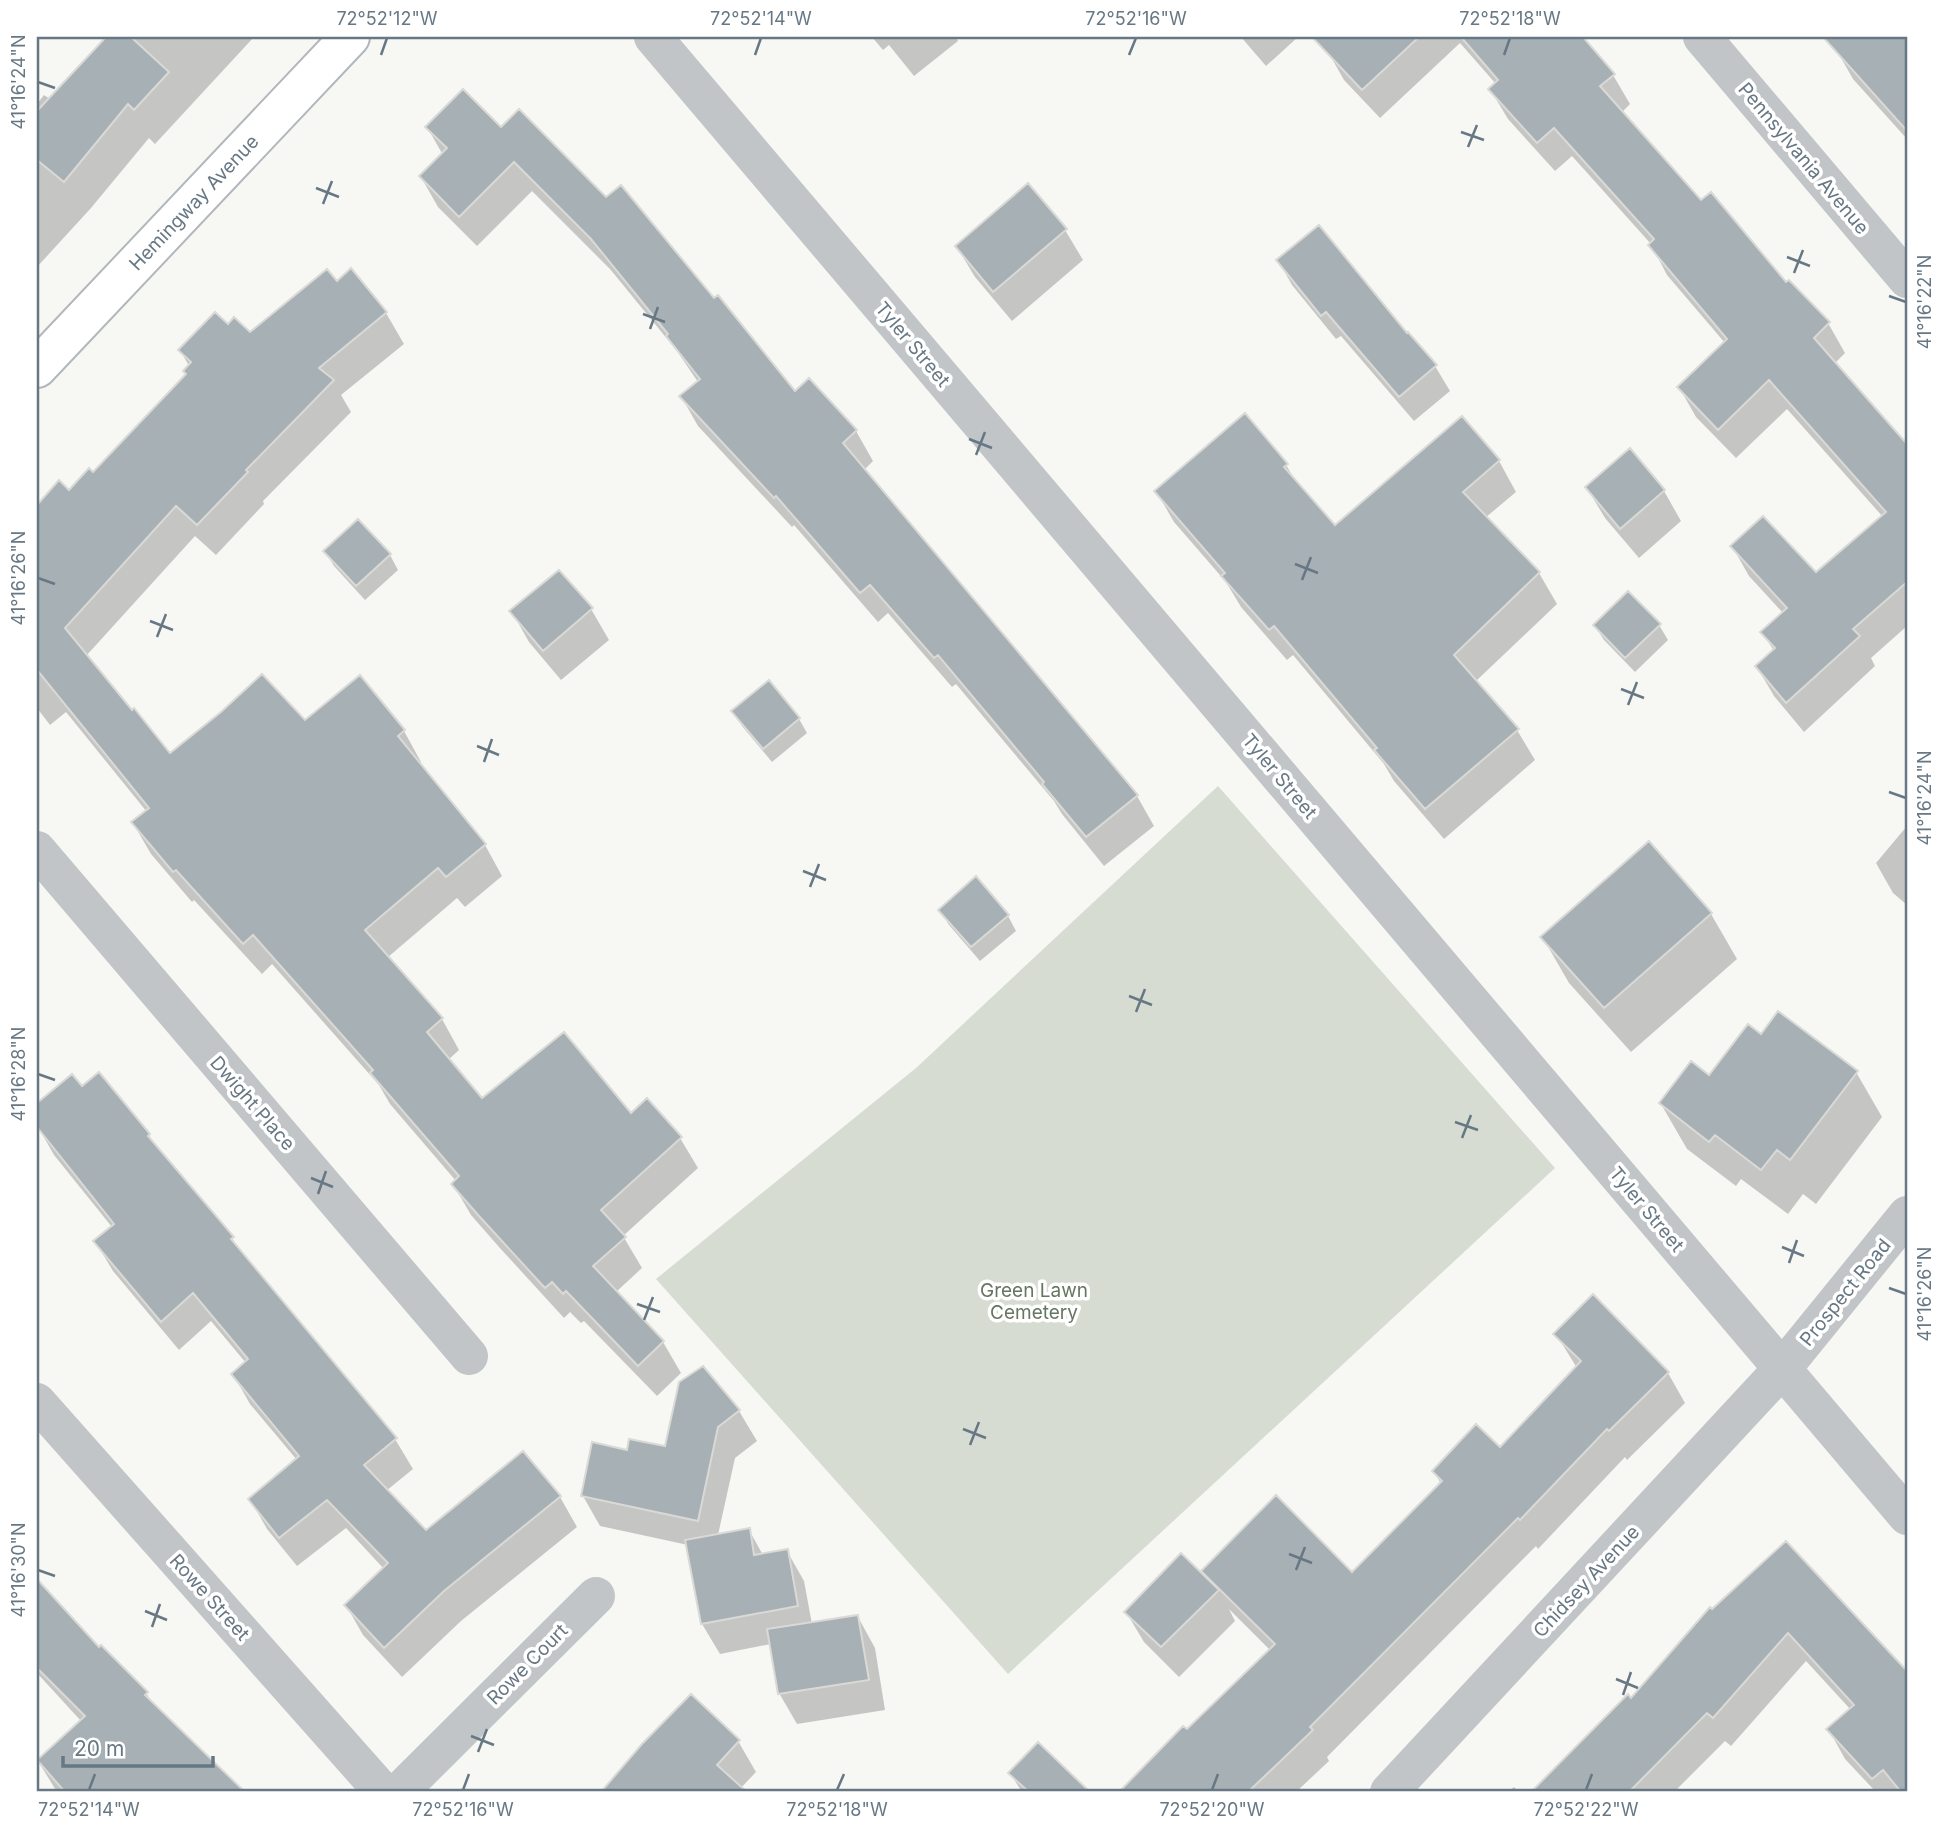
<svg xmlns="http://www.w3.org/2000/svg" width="1944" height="1829" viewBox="0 0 1944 1829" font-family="Inter,sans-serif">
<rect width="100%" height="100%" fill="#f7f7f4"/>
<!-- green -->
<path fill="#d7dcd3" d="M 1218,786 L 1555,1168 L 1008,1674 L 656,1279 L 916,1068 Z"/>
<!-- shadow -->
<path fill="#0003" d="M 108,37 L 254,37 L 155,144 L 149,138 L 91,208 L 37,267 L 37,104 L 44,95 L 50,99 Z
M 872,37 L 956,37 L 958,41 L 914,76 L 889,45 L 883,50 Z
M 1241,37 L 1298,37 L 1266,66 Z
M 1341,37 L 1580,37 L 1613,75 L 1630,104 L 1621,113 L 1701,203 L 1828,323 L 1845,353 L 1834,364 L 1907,446 L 1907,626 L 1871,658 L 1875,666 L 1804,732 L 1774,696 L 1757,667 L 1774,651 L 1762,632 L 1783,613 L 1749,576 L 1732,546 L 1816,575 L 1883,517 L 1787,409 L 1736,458 L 1696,417 L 1679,387 L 1725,343 L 1667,275 L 1651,244 L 1572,156 L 1555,171 L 1508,119 L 1490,89 L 1496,84 L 1460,43 L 1380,118 L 1344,80 L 1327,50 Z
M 1845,37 L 1907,37 L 1907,139 L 1853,79 L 1836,49 L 1847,39 Z
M 427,127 L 501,129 L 606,199 L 713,301 L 795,394 L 809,381 L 856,431 L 873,461 L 864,470 L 1137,796 L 1154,826 L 1104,866 L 1062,814 L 1054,801 L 956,684 L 952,687 L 888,613 L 878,622 L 794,525 L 792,527 L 698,426 L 681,396 L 698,382 L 677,351 L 610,269 L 532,191 L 477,246 L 438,207 L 421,177 L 443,155 Z
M 1065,230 L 1083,260 L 1012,321 L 975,277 L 957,247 Z
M 1278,260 L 1407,336 L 1435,366 L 1450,391 L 1414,421 L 1341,336 L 1336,339 L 1292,285 Z
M 336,283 L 386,313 L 404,344 L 341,395 L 351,412 L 263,501 L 264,504 L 216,555 L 195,536 L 86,656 L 170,756 L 304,722 L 359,678 L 404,731 L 421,762 L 418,765 L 485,845 L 502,876 L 465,907 L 457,898 L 387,958 L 442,1019 L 459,1050 L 448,1060 L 481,1101 L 630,1115 L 680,1138 L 698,1168 L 623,1236 L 642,1268 L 616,1292 L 663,1342 L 681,1373 L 657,1396 L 584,1321 L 581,1323 L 570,1312 L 564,1318 L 499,1247 L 471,1215 L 453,1184 L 456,1181 L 390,1104 L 379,1085 L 272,964 L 262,974 L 194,900 L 192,902 L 151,854 L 133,823 L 147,812 L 66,712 L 50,725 L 37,708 L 37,556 L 42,551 L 37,543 L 37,528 L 43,521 L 37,511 L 37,508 L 59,483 L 69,492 L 93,474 L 187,375 L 189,366 L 180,350 L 228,326 L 250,335 Z
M 1499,461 L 1516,492 L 1485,518 L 1539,573 L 1557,604 L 1475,682 L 1517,730 L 1535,760 L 1444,839 L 1394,781 L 1384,764 L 1293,655 L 1287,660 L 1241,607 L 1226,582 L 1174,522 L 1156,491 L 1286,465 L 1300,488 L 1335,528 Z
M 1587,488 L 1664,491 L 1681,521 L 1639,558 L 1605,518 Z
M 358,521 L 390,555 L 398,570 L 365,600 L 334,566 L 325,551 Z
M 591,609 L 609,640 L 561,680 L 529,642 L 512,612 Z
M 1659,625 L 1668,640 L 1635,672 L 1604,640 L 1595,626 Z
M 734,711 L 799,719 L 807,733 L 772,762 L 742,726 Z
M 1907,826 L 1907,905 L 1893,893 L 1876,863 Z
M 1649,844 L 1711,914 L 1737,959 L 1631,1052 L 1569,983 L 1543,938 Z
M 976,879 L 1008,916 L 1016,931 L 980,961 L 949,925 L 940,910 Z
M 1761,1037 L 1856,1072 L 1882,1117 L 1816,1204 L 1803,1194 L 1788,1214 L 1741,1179 L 1736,1186 L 1687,1149 L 1661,1104 L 1710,1078 Z
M 99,1074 L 149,1135 L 157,1149 L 232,1238 L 243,1256 L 395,1439 L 413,1469 L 386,1491 L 426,1533 L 523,1454 L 560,1497 L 577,1527 L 461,1621 L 402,1677 L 363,1635 L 346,1605 L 384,1569 L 346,1528 L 297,1566 L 267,1529 L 250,1499 L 297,1460 L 250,1404 L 233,1374 L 246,1363 L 211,1321 L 179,1350 L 113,1271 L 95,1241 L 112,1227 L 54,1155 L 37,1125 L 39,1123 L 37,1120 L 37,1105 L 72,1077 L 82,1088 Z
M 1593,1297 L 1668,1373 L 1685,1403 L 1627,1460 L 1625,1457 L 1538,1549 L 1536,1546 L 1327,1757 L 1329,1761 L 1296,1792 L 1121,1792 L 1183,1728 L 1187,1732 L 1270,1650 L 1229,1609 L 1235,1621 L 1179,1677 L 1144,1642 L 1126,1612 L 1210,1583 L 1203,1571 L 1352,1574 L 1441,1484 L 1434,1471 L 1500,1449 L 1577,1368 L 1556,1334 Z
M 703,1369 L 739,1411 L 757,1441 L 735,1458 L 718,1535 L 749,1530 L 763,1555 L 787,1551 L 804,1581 L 812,1624 L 858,1617 L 875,1648 L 885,1710 L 797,1724 L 779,1693 L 771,1644 L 720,1654 L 702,1624 L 688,1545 L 600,1526 L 583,1496 L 628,1452 L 667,1448 Z
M 37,1581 L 99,1650 L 146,1693 L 153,1704 L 241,1792 L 57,1792 L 38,1761 L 81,1721 L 37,1673 Z
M 1711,1610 L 1885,1650 L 1907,1675 L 1907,1792 L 1876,1792 L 1845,1759 L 1829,1730 L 1851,1710 L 1806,1661 L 1731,1746 L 1725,1741 L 1674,1792 L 1533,1792 L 1628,1697 L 1631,1700 Z
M 738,1741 L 756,1772 L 737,1792 L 602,1792 L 644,1745 Z
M 1038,1744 L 1088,1792 L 1022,1792 L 1010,1773 Z
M 1514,1787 L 1519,1792 L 1508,1792 Z"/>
<!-- building -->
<path fill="#a7b0b5" stroke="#d9d9d6" stroke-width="2" d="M 106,37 L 131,37 L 169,72 L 134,110 L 128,104 L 64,182 L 37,160 L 37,111 Z
M 1312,37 L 1419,37 L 1362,90 Z
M 1461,37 L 1583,37 L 1615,74 L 1600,86 L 1701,200 L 1711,192 L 1786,282 L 1789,280 L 1830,322 L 1814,338 L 1907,444 L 1907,582 L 1853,629 L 1860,636 L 1786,703 L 1755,666 L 1775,648 L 1760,632 L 1787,608 L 1730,546 L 1763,516 L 1816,572 L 1886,512 L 1769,380 L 1718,430 L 1677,387 L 1727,339 L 1648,245 L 1654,239 L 1554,128 L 1537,143 L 1488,89 L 1498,80 Z
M 1823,37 L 1907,37 L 1907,131 Z
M 463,89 L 501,127 L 519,109 L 606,197 L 621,185 L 714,298 L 718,295 L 795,391 L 809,378 L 857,430 L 843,443 L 1138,795 L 1086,837 L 1042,784 L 1044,782 L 938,655 L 934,658 L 870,585 L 860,593 L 776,496 L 774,498 L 679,396 L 700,379 L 666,336 L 668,334 L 591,239 L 514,162 L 459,217 L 419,176 L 447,148 L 425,127 Z
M 1028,183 L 1067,229 L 993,292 L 955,246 Z
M 1319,225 L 1407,333 L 1408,332 L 1437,365 L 1399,397 L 1326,312 L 1321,316 L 1276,260 Z
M 351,268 L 387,312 L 319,368 L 334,380 L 246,470 L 248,472 L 197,525 L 176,506 L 65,628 L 132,710 L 134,708 L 170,753 L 221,712 L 262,674 L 305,720 L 360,675 L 405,730 L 398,736 L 486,844 L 446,877 L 438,868 L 365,930 L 443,1018 L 427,1032 L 482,1098 L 564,1032 L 631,1113 L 647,1098 L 682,1137 L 601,1210 L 626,1237 L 593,1266 L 664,1341 L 638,1366 L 566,1291 L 563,1294 L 552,1282 L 545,1288 L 479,1216 L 451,1184 L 459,1176 L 370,1073 L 373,1070 L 253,935 L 243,944 L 176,870 L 173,872 L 131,822 L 149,808 L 37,670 L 37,505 L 59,480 L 69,490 L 89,468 L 93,472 L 186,374 L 183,371 L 191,362 L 178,350 L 215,312 L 228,324 L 234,317 L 250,332 L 327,269 L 337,281 Z
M 1245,413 L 1288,464 L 1284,467 L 1335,525 L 1462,416 L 1500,460 L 1463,492 L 1540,572 L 1454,655 L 1519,729 L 1425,809 L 1374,750 L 1377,748 L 1274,626 L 1269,630 L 1221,576 L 1225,573 L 1154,491 Z
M 1630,448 L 1665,490 L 1620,529 L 1585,487 Z
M 358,519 L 391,554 L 356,586 L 323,551 Z
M 559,570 L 593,608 L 543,651 L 509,611 Z
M 1628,591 L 1661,624 L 1625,658 L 1593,625 Z
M 769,680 L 800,718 L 763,749 L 731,711 Z
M 1649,841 L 1712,913 L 1604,1008 L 1540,937 Z
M 976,876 L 1009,915 L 971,947 L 938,910 Z
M 1778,1011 L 1858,1071 L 1790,1160 L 1777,1150 L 1761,1170 L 1715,1135 L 1709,1142 L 1659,1103 L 1691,1061 L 1709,1075 L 1748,1024 L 1761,1034 Z
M 99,1072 L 150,1134 L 148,1136 L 234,1237 L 231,1239 L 397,1438 L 364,1465 L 426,1530 L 523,1451 L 561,1496 L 444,1591 L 384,1648 L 344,1605 L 388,1563 L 327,1500 L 279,1538 L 248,1499 L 299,1456 L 231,1374 L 248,1359 L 193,1293 L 161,1322 L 93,1241 L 114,1224 L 37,1127 L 37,1103 L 72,1074 L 82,1086 Z
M 1593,1294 L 1669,1372 L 1609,1431 L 1607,1429 L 1520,1520 L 1518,1518 L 1310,1727 L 1313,1730 L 1248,1792 L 1119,1792 L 1183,1726 L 1187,1729 L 1275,1644 L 1201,1571 L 1276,1495 L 1352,1572 L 1442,1481 L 1432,1471 L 1476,1424 L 1500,1447 L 1581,1361 L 1553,1334 Z
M 703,1366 L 740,1410 L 718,1427 L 698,1521 L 581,1496 L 592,1442 L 627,1450 L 629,1439 L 665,1446 L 679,1382 Z
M 750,1528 L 754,1555 L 788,1549 L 798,1606 L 701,1624 L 685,1540 Z
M 1786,1541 L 1907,1671 L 1907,1792 L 1901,1792 L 1883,1770 L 1872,1779 L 1826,1729 L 1854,1705 L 1788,1633 L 1713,1718 L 1707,1713 L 1629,1792 L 1531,1792 L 1628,1694 L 1631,1698 L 1710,1607 L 1712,1609 Z
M 1181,1553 L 1219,1590 L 1161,1647 L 1124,1612 Z
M 37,1579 L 99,1647 L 101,1645 L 148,1692 L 145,1695 L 245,1792 L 65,1792 L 37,1760 L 85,1716 L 37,1668 Z
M 858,1615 L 869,1680 L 778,1694 L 767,1629 Z
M 691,1694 L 740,1740 L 717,1765 L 747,1792 L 601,1792 L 642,1744 Z
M 1038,1742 L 1090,1792 L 1029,1792 L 1008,1773 Z"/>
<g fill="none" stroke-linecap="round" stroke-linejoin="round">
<!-- major casing -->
<g stroke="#b2b7bb" stroke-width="42">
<g id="major">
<path id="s1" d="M 37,368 L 350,37"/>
</g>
</g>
<!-- minor -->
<path stroke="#c1c5c8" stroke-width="38" d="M 653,37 L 1907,1516
M 1702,37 L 1907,279
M 37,850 L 469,1356
M 37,1402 L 383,1792
M 399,1792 L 596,1596
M 1389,1792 L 1782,1369 L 1907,1215"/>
<!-- major -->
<use href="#major" stroke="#fff" stroke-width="38"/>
</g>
<!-- ticks -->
<path fill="none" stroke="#677884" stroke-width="2.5" d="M 381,55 L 387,38M 755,55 L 761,38M 1129,55 L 1136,38M 1504,55 L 1510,38M 38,82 L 55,88M 1461,132 L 1484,140M 1468,147 L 1477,125M 316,188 L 339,197M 323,204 L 332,181M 1787,257 L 1810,266M 1794,273 L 1803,250M 1889,296 L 1906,302M 643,314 L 665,322M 650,329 L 658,307M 969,439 L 992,448M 976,455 L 985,432M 1295,564 L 1318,573M 38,578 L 55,584M 1302,580 L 1311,557M 150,621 L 173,630M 157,637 L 166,614M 1621,689 L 1644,698M 1628,705 L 1637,682M 477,746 L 499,755M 484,762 L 492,739M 1889,792 L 1906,798M 803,871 L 826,880M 810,887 L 819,864M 1129,996 L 1152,1005M 1136,1012 L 1145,989M 38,1074 L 55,1080M 1455,1122 L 1478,1130M 1462,1138 L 1471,1115M 311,1178 L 333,1187M 318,1194 L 326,1171M 1782,1247 L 1804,1256M 1789,1263 L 1797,1240M 1889,1288 L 1906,1294M 637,1304 L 660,1312M 644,1320 L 653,1297M 963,1429 L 986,1438M 970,1445 L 979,1422M 1289,1554 L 1312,1563M 38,1570 L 55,1576M 1296,1570 L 1305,1547M 145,1611 L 167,1620M 152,1627 L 160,1604M 1616,1679 L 1638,1688M 1623,1695 L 1631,1672M 471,1736 L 494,1745M 478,1752 L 487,1729M 89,1790 L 95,1774M 463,1790 L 469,1774M 837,1790 L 844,1774M 1212,1790 L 1218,1774M 1586,1790 L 1592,1774"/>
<g text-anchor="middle" stroke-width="7" stroke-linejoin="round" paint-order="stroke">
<!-- street labels -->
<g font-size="19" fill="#677884" stroke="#fff">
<text transform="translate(1804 158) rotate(50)" y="7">Pennsylvania Avenue</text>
<text dy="7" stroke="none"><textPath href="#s1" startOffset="228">Hemingway Avenue</textPath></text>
<text transform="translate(913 344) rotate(50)" y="7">Tyler Street</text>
<text transform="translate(1280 776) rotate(50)" y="7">Tyler Street</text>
<text transform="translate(253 1103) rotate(49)" y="7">Dwight Place</text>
<text transform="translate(1647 1209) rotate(50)" y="7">Tyler Street</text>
<text transform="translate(1845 1292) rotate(-51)" y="7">Prospect Road</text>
<text transform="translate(1586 1581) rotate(-47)" y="7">Chidsey Avenue</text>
<text transform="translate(210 1597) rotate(48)" y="7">Rowe Street</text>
<text transform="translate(527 1664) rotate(-45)" y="7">Rowe Court</text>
</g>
<!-- park labels -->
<g font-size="19" fill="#667761" stroke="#fff">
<text x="1034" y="1297">Green Lawn<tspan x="1034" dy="22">Cemetery</tspan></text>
</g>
</g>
<!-- border -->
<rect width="1944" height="1829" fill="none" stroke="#ffffff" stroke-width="77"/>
<!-- scale -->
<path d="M63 1756v10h150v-10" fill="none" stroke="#677884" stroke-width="3.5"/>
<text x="74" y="1756" font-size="21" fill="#677884" stroke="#ffffff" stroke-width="5" paint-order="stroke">20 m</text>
<rect x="38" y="38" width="1868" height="1752" fill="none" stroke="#677884" stroke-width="2.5"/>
<g font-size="18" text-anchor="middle" fill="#677884">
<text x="387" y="25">72°52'12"W</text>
<text x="761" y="25">72°52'14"W</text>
<text x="1136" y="25">72°52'16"W</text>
<text x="1510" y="25">72°52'18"W</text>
<text transform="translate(19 82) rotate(-90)" y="6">41°16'24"N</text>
<text transform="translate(1925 302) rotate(-90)" y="6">41°16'22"N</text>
<text transform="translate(19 578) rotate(-90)" y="6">41°16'26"N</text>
<text transform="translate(1925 798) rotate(-90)" y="6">41°16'24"N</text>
<text transform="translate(19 1074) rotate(-90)" y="6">41°16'28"N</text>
<text transform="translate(1925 1294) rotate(-90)" y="6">41°16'26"N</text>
<text transform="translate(19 1570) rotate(-90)" y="6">41°16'30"N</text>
<text x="89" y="1816">72°52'14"W</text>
<text x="463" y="1816">72°52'16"W</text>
<text x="837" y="1816">72°52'18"W</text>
<text x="1212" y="1816">72°52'20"W</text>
<text x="1586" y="1816">72°52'22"W</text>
</g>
</svg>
